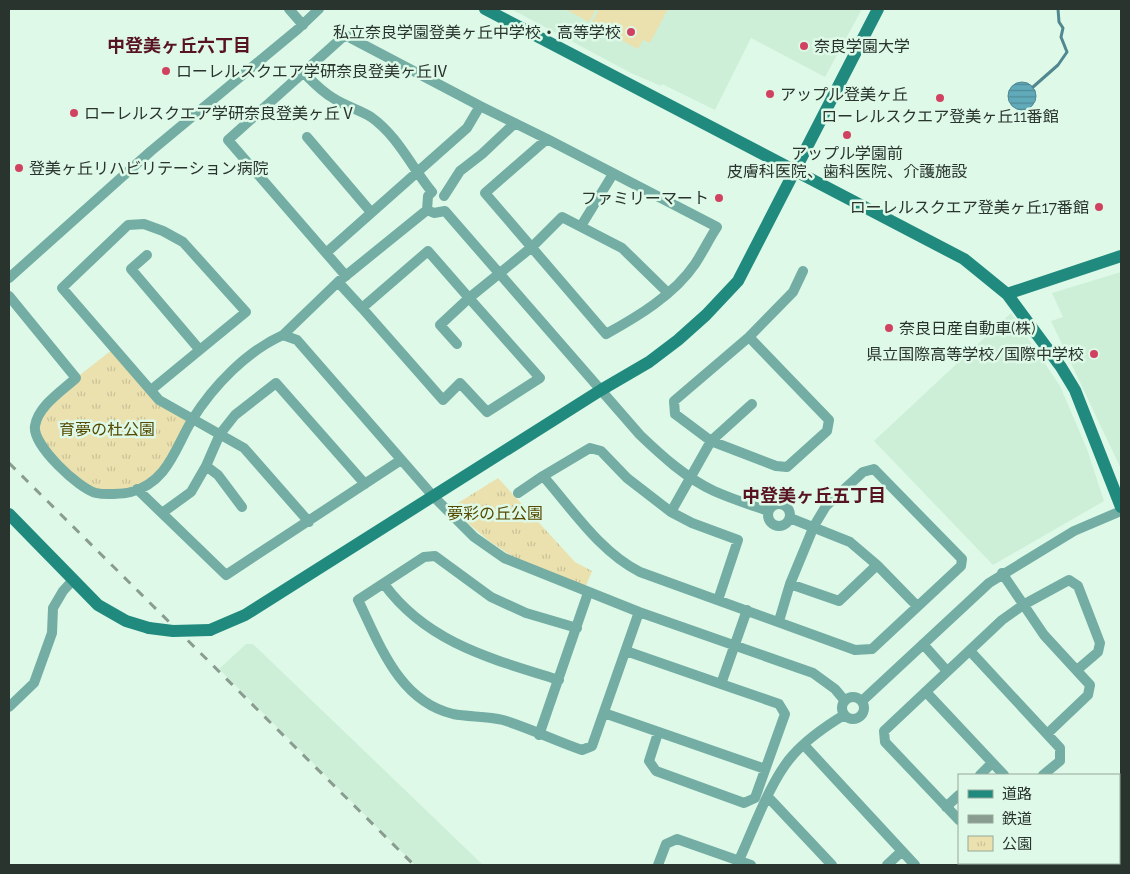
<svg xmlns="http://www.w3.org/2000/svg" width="1130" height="874" viewBox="0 0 1130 874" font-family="Raleway,'Noto Sans JP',sans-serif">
<defs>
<pattern id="park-tufts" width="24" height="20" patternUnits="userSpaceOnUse" patternTransform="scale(1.25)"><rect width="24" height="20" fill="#ebe1af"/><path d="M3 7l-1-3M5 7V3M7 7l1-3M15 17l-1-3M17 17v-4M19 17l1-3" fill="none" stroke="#cac297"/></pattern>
<pattern id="water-rules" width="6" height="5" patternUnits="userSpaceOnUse" patternTransform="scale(1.25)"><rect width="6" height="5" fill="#60aaba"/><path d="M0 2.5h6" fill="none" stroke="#4f8b98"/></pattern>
</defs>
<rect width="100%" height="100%" fill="#def9e7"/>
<!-- built -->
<path fill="#cdefd8" d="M 511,9 L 862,9 L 825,77 L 751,38 L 715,110 L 662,84 L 661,86 L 631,73 Z
M 1121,272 L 1121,469 L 1051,321 L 1063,317 L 1052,293 Z
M 1011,313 L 1060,386 L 1087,449 L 1104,501 L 993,565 L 874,441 Z
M 246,644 L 253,644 L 483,865 L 415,865 L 219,669 Z"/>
<!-- park -->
<path fill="url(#park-tufts)" d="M 113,349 L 151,390 L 192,420 L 164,473 L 130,492 L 96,493 L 67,474 L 34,427 L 40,412 L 76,378 Z
M 498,478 L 575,562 L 592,571 L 586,586 L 519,561 L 489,541 L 450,508 Z"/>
<!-- pitch -->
<path fill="#ebe1af" d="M 565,9 L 596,9 L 589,22 Z
M 599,9 L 668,9 L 650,43 L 643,40 L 638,49 L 591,24 Z"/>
<!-- water -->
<path fill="url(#water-rules)" stroke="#508790" d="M1008 96a14 14 0 1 1 28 0a14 14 0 1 1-28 0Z"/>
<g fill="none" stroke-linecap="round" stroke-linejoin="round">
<!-- stream -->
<path stroke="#508790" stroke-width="3" d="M 1033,87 L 1058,65 L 1067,52 L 1061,37 L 1063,28 L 1059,22 L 1058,9"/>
<!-- street -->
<path stroke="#73ada4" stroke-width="10" d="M 289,9 L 303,25
M 304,73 C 313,82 321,91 333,98 C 345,106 360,110 371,117 C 398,136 412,168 432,192 L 428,196 L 427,210
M 480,106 L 547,139
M 307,137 L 370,211
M 547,139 L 717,227 C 709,239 703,252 695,264 C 674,295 637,317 606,334 L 485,193 Z
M 444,196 L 460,171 L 482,154 L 515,123
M 427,210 L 434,213 L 445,211 L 640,435 C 662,456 686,478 714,491 C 732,499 751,505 768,511
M 581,226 L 613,174
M 326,253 L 467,128 L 480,106 L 345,35 L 228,140 L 346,276
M 147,255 L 131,269 L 199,349
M 9,278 L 151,151 L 298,29 L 319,9
M 338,282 L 362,308 L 428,251 L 469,298 L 532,247 L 562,217 L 622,248 L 668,293
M 9,296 L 76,378 C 62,391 38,406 35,426 C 32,445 79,489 96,493 C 105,495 123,494 131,492 C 168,482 175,448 192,420 C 213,386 247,351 283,335 L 297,340 L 433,496 L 474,537 L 504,558 L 639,612 L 813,673 L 835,689 L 845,701
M 362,308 L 443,400 L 460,383 L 487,412 L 540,378 L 469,298 L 440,325 L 457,344
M 283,335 L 338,282 L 427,210
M 749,337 L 829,420 L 827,431 L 787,467 L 776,466 L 711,441 L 675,414 L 674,401 L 749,337 L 793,292 L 803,271
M 151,390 L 246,312 L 183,242 L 163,231 L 144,224 L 128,225 L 62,288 L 159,400 L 244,448 L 309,522
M 206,466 L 218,475 L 242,507
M 543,476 L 590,448 L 601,451 L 627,478 L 671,512 L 692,523 L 738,540 L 718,600
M 137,489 L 226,575 L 401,460
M 518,493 L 543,476 C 572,509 600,552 640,572 L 855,650 L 872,649 L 961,566 L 962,559 L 874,469 L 863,472 L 826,506 L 814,526 L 790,584 L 779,621
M768 515a11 11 0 1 1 22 0a11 11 0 1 1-22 0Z
M 671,512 L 711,441 L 752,404
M 162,513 L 191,492 L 206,466 L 220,434 L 235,415 L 276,383 L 365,484
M 790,518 L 850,542 L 877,565 L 917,606
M 1002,573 L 1044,635 L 1090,685 L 1088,695 L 1047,734
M 384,584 C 427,643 492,659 559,680
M 790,584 L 839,601 L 877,565
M 577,628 L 526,613 L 491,597 L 435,556 L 424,557 L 358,600 C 380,645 399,701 453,714 C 469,717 487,716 503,720 C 529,728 556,741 582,750 L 592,746 L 639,612
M 923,644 L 947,671
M 626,651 L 721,684
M 970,651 L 1060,748 L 1060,761 L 1043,775
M 926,692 L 1004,775
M842 708a11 11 0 1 1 22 0a11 11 0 1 1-22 0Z
M 862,701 L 989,583 L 1074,531 L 1121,511
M 9,707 L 34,683 L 52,633 L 53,608 L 63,591 L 73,580
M 604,713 L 765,769
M 658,733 L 649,761 L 656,771 L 744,803 L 755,798 L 785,714 L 779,704 L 721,684 L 747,610
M 539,735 L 588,593
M 804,745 L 915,865
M 980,775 L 992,763
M 768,797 L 832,865
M 946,807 L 959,795
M 959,820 L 885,742 L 884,731 L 1002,620 L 1023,605 L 1069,580 L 1078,586 L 1100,643 L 1098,652 L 1077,670
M 739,860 C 753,830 771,779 793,755 C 807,739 826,726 844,715
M 658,865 L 666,844 L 677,839 L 751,865
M 887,865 L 902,851"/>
<!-- secondary -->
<path stroke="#208a7f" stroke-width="12" d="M 485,9 L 964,259 L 1007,294 L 1061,367 L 1075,390 L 1121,507
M 1007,294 L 1121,256
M 9,514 L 98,605 L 126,621 L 149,628
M 210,630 L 245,615 L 601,390 L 649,362 L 678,340 L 706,315 L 738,281 L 878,9"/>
<!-- rail -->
<path stroke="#899c8f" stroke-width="3" stroke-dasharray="9 9" stroke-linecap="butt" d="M 9,463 L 414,865"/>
<!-- secondary-bridge -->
<path stroke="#208a7f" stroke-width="12" d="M 149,628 L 173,631 L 210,630"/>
</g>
<!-- markers -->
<g fill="#d14160" stroke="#def9e7" stroke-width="2">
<circle cx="631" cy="32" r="5"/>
<circle cx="804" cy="46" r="5"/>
<circle cx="166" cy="71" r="5"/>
<circle cx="770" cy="94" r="5"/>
<circle cx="940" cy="98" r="5"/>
<circle cx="74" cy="113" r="5"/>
<circle cx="847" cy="135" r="5"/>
<circle cx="19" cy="168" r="5"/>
<circle cx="719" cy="198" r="5"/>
<circle cx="1099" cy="207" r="5"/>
<circle cx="889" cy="328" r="5"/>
<circle cx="1094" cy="354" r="5"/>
</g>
<g text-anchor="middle" stroke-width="5" stroke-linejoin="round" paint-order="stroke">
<!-- poi labels -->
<g font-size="16" fill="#2a342e" stroke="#def9e7" text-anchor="start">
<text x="621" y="38" text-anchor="end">私立奈良学園登美ヶ丘中学校・高等学校</text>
<text x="814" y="52">奈良学園大学</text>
<text x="176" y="77">ローレルスクエア学研奈良登美ヶ丘Ⅳ</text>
<text x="780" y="100">アップル登美ヶ丘</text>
<text x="84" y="119">ローレルスクエア学研奈良登美ヶ丘Ⅴ</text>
<text x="940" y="122" text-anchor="middle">ローレルスクエア登美ヶ丘11番館</text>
<text x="847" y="159" text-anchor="middle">アップル学園前<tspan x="847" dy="18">皮膚科医院、歯科医院、介護施設</tspan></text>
<text x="29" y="174">登美ヶ丘リハビリテーション病院</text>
<text x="709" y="204" text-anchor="end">ファミリーマート</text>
<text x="1089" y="213" text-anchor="end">ローレルスクエア登美ヶ丘17番館</text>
<text x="899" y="334">奈良日産自動車(株)</text>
<text x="1084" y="360" text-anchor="end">県立国際高等学校/国際中学校</text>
</g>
<!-- park labels -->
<g font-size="16" fill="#564a00" stroke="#def9e7">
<text x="107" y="435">育夢の杜公園</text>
<text x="495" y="519">夢彩の丘公園</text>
</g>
<!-- neighbourhood labels -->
<g font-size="18" font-weight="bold" fill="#581323" stroke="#def9e7">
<text x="179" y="52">中登美ヶ丘六丁目</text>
<text x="814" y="502">中登美ヶ丘五丁目</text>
</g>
</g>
<!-- border -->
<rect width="1130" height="874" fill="none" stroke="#2a342e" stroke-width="20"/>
<!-- legend -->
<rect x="958" y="774" width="162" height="90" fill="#def9e7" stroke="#96aa9d"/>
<rect x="968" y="790" width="25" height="8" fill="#208a7f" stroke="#96aa9d"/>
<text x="1002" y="799" font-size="15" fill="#2a342e">道路</text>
<rect x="968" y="815" width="25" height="8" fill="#899c8f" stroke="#96aa9d"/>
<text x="1002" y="824" font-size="15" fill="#2a342e">鉄道</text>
<rect x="968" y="836" width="25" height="15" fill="url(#park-tufts)" stroke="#96aa9d"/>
<text x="1002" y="849" font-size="15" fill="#2a342e">公園</text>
</svg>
